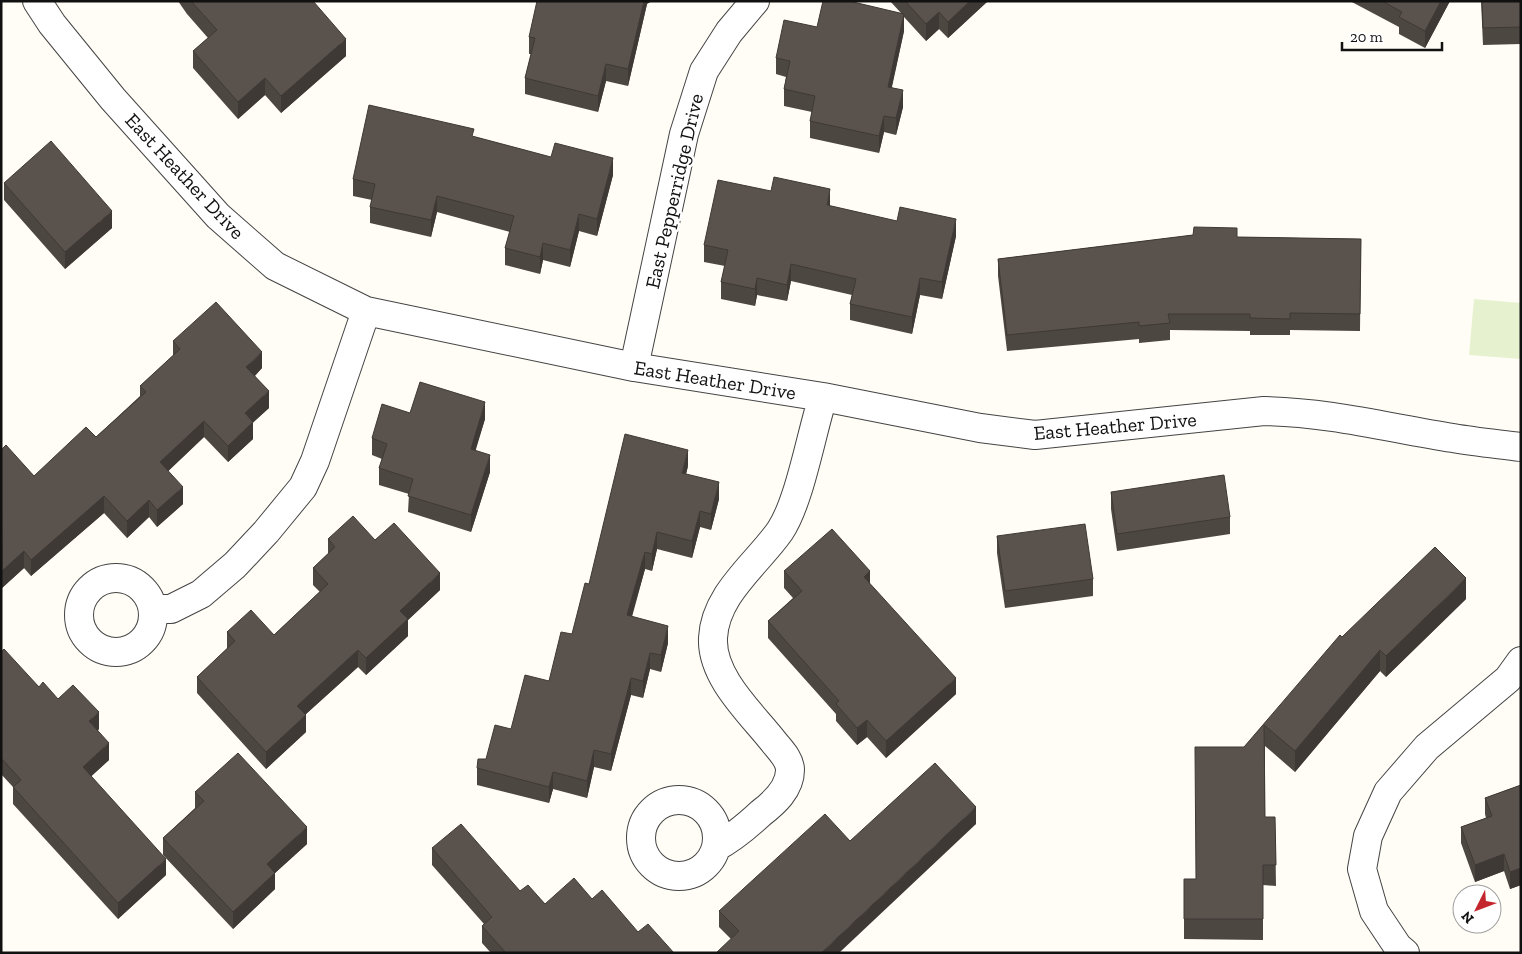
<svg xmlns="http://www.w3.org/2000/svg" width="1522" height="954" viewBox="0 0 1522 954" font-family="'Zilla Slab',serif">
<rect width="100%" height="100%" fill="#fffdf5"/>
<!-- pitch -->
<path fill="#e6f2cf" d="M 1474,299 L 1521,303 L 1521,359 L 1469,355 Z"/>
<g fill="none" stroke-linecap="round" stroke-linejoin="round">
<!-- street casing -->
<g stroke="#444" stroke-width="30">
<path id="street" d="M 37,1 L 52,24 L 113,99 L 218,216 L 275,266 L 366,311 L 634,367 L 823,397 L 980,428 L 1035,435 L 1264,411 C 1328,412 1390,428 1453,438 C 1475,442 1498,444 1521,447
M 634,367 L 684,134 L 704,71 L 729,32 L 755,1
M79 615a37 37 0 1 1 74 0a37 37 0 1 1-74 0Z
M 153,609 L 171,609 L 201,594 L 235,565 L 266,532 L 303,487 L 315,461 L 366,311
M641 838a38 38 0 1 1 76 0a38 38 0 1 1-76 0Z
M 716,847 C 733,838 747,826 761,813 C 774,803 790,789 790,770 C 790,759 780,750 773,741 C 751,713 711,677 713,638 C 715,594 757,564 780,531 C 800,501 811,434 823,397
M 1405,953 L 1398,947 L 1374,911 L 1362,869 L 1368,836 L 1388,792 L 1427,747 L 1508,679 L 1521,661"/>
</g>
<!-- street -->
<use href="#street" stroke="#fff" stroke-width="28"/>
</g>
<!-- wall -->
<path fill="#4d4742" d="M 178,1 L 313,1 L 346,56 L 281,113 L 265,95 L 238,119 L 193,68 L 193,51 L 208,38 L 187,14 Z
M 890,1 L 988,1 L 948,38 L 939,29 L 926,41 L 904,17 L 904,31 L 892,87 L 903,107 L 896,135 L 884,132 L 879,153 L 810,138 L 810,121 L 812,112 L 784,106 L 784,89 L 786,77 L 776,74 L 776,58 L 817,27 L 901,13 Z
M 1350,1 L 1450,1 L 1425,48 L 1399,34 L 1399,27 Z
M 1481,1 L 1521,1 L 1521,44 L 1483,45 Z
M 647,4 L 628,86 L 606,81 L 598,112 L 525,94 L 525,78 L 531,54 L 529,54 L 529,37 Z
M 474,137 L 613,175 L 597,236 L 579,231 L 570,267 L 543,260 L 540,274 L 505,265 L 505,248 L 510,232 L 437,212 L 431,237 L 370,223 L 370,207 L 372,200 L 353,196 L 353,179 Z
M 4,183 L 112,228 L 65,269 L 4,200 Z
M 830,206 L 956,236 L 942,299 L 920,295 L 912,334 L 850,320 L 850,304 L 852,295 L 791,281 L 787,301 L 757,295 L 755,306 L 721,299 L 721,282 L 725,266 L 704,262 L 704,245 Z
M 1193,235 L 1237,237 L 1361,239 L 1360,331 L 1290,330 L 1290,335 L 1250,335 L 1250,331 L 1170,330 L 1170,340 L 1139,343 L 1139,339 L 1007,351 L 998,276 L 998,259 Z
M 173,341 L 262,368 L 255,376 L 269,408 L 253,422 L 253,439 L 228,462 L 204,437 L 168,471 L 183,504 L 157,527 L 149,517 L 127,538 L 104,513 L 31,576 L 24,568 L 2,588 L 1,450 L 34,476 L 96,437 L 140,396 L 140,386 L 173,356 Z
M 410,413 L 485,419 L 475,450 L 490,472 L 471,532 L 408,512 L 409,494 L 379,485 L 379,468 L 382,459 L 372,455 L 372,438 Z
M 688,466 L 686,474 L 719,499 L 711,530 L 700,527 L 692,558 L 657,549 L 652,571 L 645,569 L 632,617 L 668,643 L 661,672 L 650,669 L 643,698 L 631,695 L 611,771 L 594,767 L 587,798 L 553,789 L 549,803 L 477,785 L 477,768 L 486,759 L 511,729 L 549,681 L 572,634 L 589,584 Z
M 1111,492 L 1230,517 L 1230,534 L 1117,551 L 1111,509 Z
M 997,536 L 1093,579 L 1093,596 L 1005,608 L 997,553 Z
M 328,539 L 375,540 L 440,590 L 408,620 L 408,636 L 366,675 L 358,667 L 305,715 L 306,732 L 266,769 L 197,693 L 197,677 L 227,649 L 227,632 L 274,635 L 320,592 L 313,585 L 313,568 L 328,554 Z
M 784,571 L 870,585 L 956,694 L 886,758 L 867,737 L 857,745 L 836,721 L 836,714 L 768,638 L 768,621 L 793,598 L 784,588 Z
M 1466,599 L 1386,677 L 1380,671 L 1295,772 L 1265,746 L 1265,817 L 1275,817 L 1276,886 L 1263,885 L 1263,940 L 1184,939 L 1184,879 L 1196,879 L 1244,747 L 1342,637 Z
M 1,652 L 39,687 L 58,699 L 99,729 L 98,730 L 109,760 L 91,776 L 166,875 L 118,919 L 13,804 L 13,787 L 1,774 Z
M 1521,785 L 1521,885 L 1510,889 L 1504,871 L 1475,882 L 1461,843 L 1461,827 L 1486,818 L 1485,814 L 1485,798 Z
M 195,792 L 307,844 L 275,873 L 275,889 L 233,929 L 163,855 L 163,838 L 195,808 Z
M 976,824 L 731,939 L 719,927 L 719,911 L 850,841 Z
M 432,848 L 545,904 L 592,899 L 638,932 L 674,953 L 491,953 L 482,943 L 482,926 L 484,924 L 432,865 Z"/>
<!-- shaded-wall -->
<path fill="#3f3936" d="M 644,1 L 652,1 L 647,4 L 628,86 L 628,69 Z
M 970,1 L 988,1 L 948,38 L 948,22 Z
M 1441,1 L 1450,1 L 1425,48 L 1425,31 Z
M 939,12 L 939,29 L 926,41 L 926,24 Z
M 904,14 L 904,31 L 888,103 L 888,87 Z
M 346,39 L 346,56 L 281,113 L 281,96 Z
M 606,64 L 606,81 L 598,112 L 598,96 Z
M 265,78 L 265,95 L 238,119 L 238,102 Z
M 903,90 L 903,107 L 896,135 L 896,118 Z
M 884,116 L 884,132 L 879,153 L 879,136 Z
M 613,158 L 613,175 L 597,236 L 597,219 Z
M 830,189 L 830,206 L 827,205 Z
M 437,196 L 437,212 L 431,237 L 431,220 Z
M 112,211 L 112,228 L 65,269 L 65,252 Z
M 579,214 L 579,231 L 570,267 L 570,250 Z
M 956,219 L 956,236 L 942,299 L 942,282 Z
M 543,243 L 543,260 L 540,274 L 540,257 Z
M 791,264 L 791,281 L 787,301 L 787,285 Z
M 757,278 L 757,295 L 755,306 L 755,289 Z
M 920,278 L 920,295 L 912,334 L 912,317 Z
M 262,352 L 262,368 L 246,384 L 246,367 Z
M 269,391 L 269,408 L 245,430 L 245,413 Z
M 485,402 L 485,419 L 471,466 L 471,449 Z
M 204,421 L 204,437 L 160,479 L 160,462 Z
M 253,422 L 253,439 L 228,462 L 228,446 Z
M 688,450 L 688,466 L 682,490 L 682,473 Z
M 490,455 L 490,472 L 471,532 L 471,515 Z
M 719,482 L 719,499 L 711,530 L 711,514 Z
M 183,487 L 183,504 L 157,527 L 157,510 Z
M 104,496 L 104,513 L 31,576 L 31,560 Z
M 149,500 L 149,517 L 127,538 L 127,521 Z
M 700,511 L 700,527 L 692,558 L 692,541 Z
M 657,532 L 657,549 L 652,571 L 652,554 Z
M 24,551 L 24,568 L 2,588 L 2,571 Z
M 645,552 L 645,569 L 627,632 L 627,615 Z
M 870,571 L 870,588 L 864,577 Z
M 440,573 L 440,590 L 408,620 L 408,636 L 366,675 L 366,658 L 400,611 Z
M 1466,578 L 1466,599 L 1386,677 L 1386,656 Z
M 668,626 L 668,643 L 661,672 L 661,655 Z
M 358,650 L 358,667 L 297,722 L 297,706 Z
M 1380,650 L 1380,671 L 1295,772 L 1295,751 Z
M 650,653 L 650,669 L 643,698 L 643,681 Z
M 631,678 L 631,695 L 611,771 L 611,754 Z
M 956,678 L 956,694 L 886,758 L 886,741 Z
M 99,712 L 99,729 L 89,738 L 89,721 Z
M 306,715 L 306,732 L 266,769 L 266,752 Z
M 867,720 L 867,737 L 857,745 L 857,728 Z
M 109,743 L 109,760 L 83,784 L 83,767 Z
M 594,750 L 594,767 L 587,798 L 587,781 Z
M 553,772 L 553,789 L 549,803 L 549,787 Z
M 976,807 L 976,824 L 839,953 L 821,953 Z
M 307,827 L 307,844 L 275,873 L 275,889 L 233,929 L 233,912 L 267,864 Z
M 1504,854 L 1504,871 L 1475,882 L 1475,865 Z
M 166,859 L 166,875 L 118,919 L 118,903 Z
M 1521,868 L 1521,885 L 1510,889 L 1510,872 Z"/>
<!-- building -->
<path fill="#5a524d" stroke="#3f3936" d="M 191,1 L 313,1 L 346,39 L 281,96 L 265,78 L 238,102 L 193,51 L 217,30 Z
M 537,1 L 644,1 L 628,69 L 606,64 L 598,96 L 525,78 L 535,38 L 529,37 Z
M 823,1 L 849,1 L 904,14 L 888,87 L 903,90 L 896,118 L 884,116 L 879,136 L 810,121 L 815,96 L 784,89 L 790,61 L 776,58 L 784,20 L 817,27 Z
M 905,1 L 970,1 L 948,22 L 939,12 L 926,24 Z
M 1382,1 L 1441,1 L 1425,31 L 1399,17 L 1402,12 Z
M 1482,1 L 1521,1 L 1521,27 L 1483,28 Z
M 369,105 L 474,129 L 472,136 L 551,157 L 555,143 L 613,158 L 597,219 L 579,214 L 570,250 L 543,243 L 540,257 L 505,248 L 514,216 L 437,196 L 431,220 L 370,207 L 375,184 L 353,179 Z
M 51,141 L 112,211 L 65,252 L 4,183 Z
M 774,177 L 830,189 L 827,205 L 897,221 L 900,207 L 956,219 L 942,282 L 920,278 L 912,317 L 850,304 L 856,279 L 791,264 L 787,285 L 757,278 L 755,289 L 721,282 L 728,250 L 704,245 L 718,180 L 771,191 Z
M 1194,227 L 1237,228 L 1237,237 L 1361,239 L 1360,314 L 1290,313 L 1290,319 L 1250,318 L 1250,314 L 1168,314 L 1170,323 L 1139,326 L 1139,322 L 1007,335 L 998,259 L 1193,235 Z
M 216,302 L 262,352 L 246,367 L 269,391 L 245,413 L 253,422 L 228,446 L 204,421 L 160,462 L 183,487 L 157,510 L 149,500 L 127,521 L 104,496 L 31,560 L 24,551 L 2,571 L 1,450 L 6,445 L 34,476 L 86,427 L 96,437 L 146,392 L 140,386 L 180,349 L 173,341 Z
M 420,382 L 485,402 L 471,449 L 490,455 L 471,515 L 408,496 L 413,479 L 379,468 L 387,444 L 372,438 L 382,404 L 410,413 Z
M 625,434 L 688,450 L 682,473 L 719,482 L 711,514 L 700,511 L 692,541 L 657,532 L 652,554 L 645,552 L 627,615 L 668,626 L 661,655 L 650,653 L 643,681 L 631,678 L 611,754 L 594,750 L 587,781 L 553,772 L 549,787 L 477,768 L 478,759 L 486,759 L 495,725 L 511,729 L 525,675 L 549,681 L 561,632 L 572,634 L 585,583 L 589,584 Z
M 1224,475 L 1230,517 L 1117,534 L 1111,492 Z
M 353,516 L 375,540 L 394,523 L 440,573 L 400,611 L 408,619 L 366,658 L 358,650 L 297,706 L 306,715 L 266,752 L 197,677 L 235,641 L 227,632 L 251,610 L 274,635 L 328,584 L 313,568 L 335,547 L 328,539 Z
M 1085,524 L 1093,579 L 1005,591 L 997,536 Z
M 832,529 L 870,571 L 864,577 L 956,678 L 886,741 L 867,720 L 857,728 L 836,704 L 839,701 L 768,621 L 802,591 L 784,571 Z
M 1435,547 L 1466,578 L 1386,656 L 1380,650 L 1295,751 L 1264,725 L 1265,817 L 1275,817 L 1276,865 L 1263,865 L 1263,919 L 1184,919 L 1184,879 L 1196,879 L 1195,747 L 1244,747 L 1340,635 L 1342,637 Z
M 4,649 L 39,687 L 43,682 L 58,699 L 73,685 L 99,712 L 89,721 L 109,743 L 83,767 L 166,859 L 118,903 L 13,787 L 21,780 L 1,758 L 1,652 Z
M 238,753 L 307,827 L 267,864 L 275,873 L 233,912 L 163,838 L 204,801 L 195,792 Z
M 935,763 L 976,807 L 821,953 L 716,953 L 739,931 L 719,911 L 825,814 L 850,841 Z
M 1521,785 L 1521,868 L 1510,872 L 1504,854 L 1475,865 L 1461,827 L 1492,816 L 1485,798 Z
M 461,824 L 520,891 L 528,885 L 545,904 L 574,878 L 592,899 L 602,890 L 638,932 L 648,924 L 674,953 L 506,953 L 482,926 L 492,917 L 432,848 Z"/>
<g text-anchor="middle" stroke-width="5" stroke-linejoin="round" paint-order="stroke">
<!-- street labels -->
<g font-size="20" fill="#111" stroke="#fff">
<text transform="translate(185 176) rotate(47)" y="7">East Heather Drive</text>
<text transform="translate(674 191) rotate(-77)" y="7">East Pepperridge Drive</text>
<text transform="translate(715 380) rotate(9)" y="7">East Heather Drive</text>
<text transform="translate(1115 426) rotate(-5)" y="7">East Heather Drive</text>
</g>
</g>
<!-- border -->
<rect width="1522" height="954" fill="none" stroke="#111111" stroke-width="5"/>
<!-- north arrow -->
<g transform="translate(1477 909) rotate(228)"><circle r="24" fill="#ffffff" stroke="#a0a0a0"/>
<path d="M0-4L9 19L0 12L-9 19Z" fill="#c4262e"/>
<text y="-8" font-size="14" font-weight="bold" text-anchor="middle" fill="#111111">N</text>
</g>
<!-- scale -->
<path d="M1342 42v8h100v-8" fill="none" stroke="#111111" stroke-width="2.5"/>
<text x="1350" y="42" font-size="15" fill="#111111" stroke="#ffffff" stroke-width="4" paint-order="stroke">20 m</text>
</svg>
